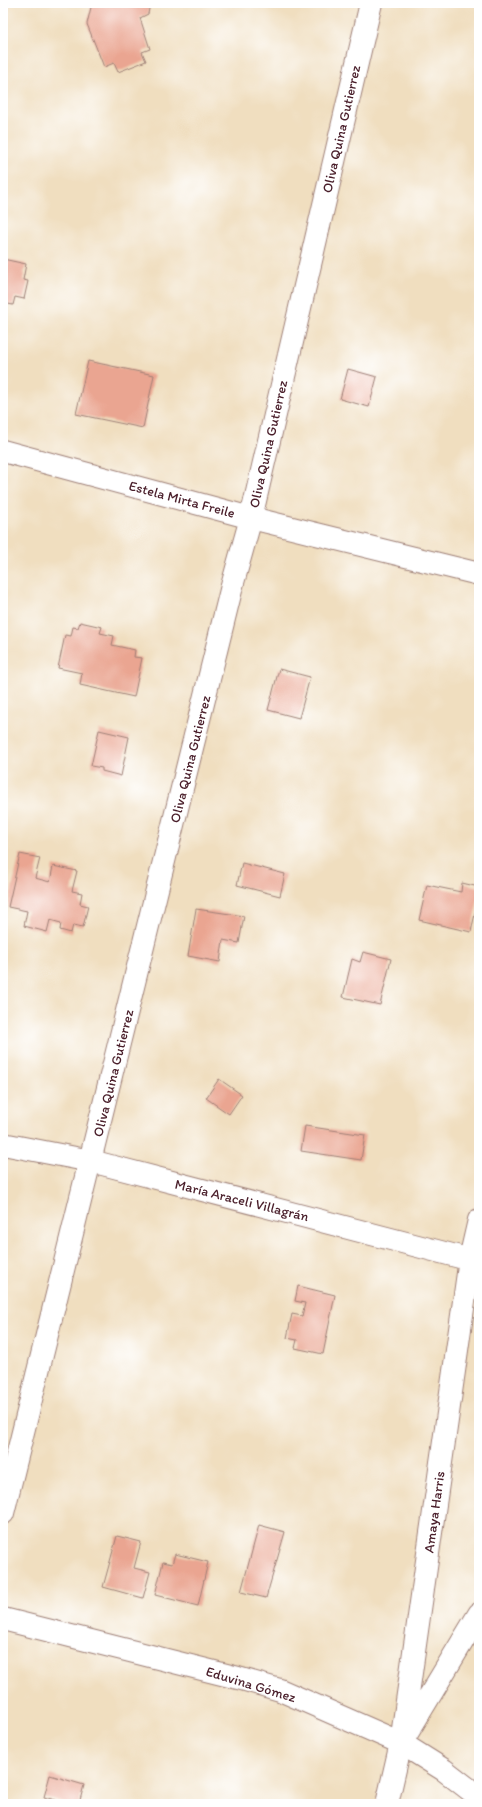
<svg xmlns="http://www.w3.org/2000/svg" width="482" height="1807" viewBox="0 0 482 1807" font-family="Itim,sans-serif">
<rect width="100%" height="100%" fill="#fff"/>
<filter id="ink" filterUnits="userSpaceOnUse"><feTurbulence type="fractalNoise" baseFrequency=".025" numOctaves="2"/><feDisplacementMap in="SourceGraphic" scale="8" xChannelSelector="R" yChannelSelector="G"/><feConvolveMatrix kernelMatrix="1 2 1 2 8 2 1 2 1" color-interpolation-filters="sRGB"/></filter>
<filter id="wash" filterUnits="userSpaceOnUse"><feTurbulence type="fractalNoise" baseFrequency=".012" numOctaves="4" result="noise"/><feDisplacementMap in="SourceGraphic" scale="16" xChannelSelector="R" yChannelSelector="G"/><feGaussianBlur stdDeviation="0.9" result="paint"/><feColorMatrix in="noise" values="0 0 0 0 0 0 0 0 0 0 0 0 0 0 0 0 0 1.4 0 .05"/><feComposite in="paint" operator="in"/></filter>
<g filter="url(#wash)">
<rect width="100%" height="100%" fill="#f0debf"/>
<g id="blocks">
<!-- building -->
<path fill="#eaa591" d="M 92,3 L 150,3 L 148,14 L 140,18 L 150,49 L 142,52 L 146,61 L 118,72 L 114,63 L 104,67 L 87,24 Z
M 3,259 L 26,264 L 23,280 L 28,281 L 24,299 L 15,297 L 13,305 L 3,303 Z
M 88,361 L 154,375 L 143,428 L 76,414 Z
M 348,369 L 377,377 L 369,407 L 340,399 Z
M 80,622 L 102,627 L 100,633 L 114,636 L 112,645 L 135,650 L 134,657 L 142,658 L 134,697 L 80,685 L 82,673 L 58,668 L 65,635 L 71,636 L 73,627 L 78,628 Z
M 279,669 L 310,677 L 299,718 L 268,710 Z
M 99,730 L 129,737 L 121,776 L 102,771 L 102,768 L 91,766 Z
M 20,854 L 40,858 L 35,878 L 50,882 L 53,866 L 77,871 L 72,891 L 82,893 L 80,904 L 88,906 L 83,927 L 73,925 L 71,933 L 60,930 L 61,923 L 50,920 L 47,932 L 24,926 L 27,911 L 8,907 Z
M 242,863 L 285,874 L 280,896 L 237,885 Z
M 462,883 L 479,887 L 479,895 L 471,932 L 419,920 L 427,885 L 461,892 Z
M 196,909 L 244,916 L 239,943 L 223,940 L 220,962 L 188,956 Z
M 363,952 L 391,959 L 380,1005 L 343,997 L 352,959 L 360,962 Z
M 219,1079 L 242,1095 L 229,1114 L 206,1098 Z
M 305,1126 L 365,1135 L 361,1160 L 301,1151 Z
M 298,1286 L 335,1295 L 323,1354 L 295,1348 L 297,1340 L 287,1338 L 292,1314 L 302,1316 L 305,1303 L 295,1301 Z
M 259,1525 L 285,1532 L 266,1598 L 241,1592 Z
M 117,1536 L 141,1542 L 134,1568 L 150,1572 L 143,1598 L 103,1587 Z
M 175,1554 L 208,1562 L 198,1606 L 155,1595 L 163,1562 L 172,1564 Z
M 50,1775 L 84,1785 L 79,1804 L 70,1804 L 44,1797 Z"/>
</g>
</g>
<g filter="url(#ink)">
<use href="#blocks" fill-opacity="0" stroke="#9d7e75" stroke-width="1"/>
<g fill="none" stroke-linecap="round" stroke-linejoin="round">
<!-- minor casing -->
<g stroke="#9d7e75" stroke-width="24">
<path id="minor" d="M 3,451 L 251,518 L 479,574
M 3,1144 L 91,1161 L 479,1262
M 3,1513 L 232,586 L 251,518 L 371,3
M 3,1619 L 238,1678 L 280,1690 L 401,1743 L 444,1770 L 479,1797
M 406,1735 L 479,1614
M 387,1804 L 401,1743 L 470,1259 L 479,1220"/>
</g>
<!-- minor -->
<use href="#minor" stroke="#fff" stroke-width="22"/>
</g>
</g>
<g text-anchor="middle" stroke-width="3" stroke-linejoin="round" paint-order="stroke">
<!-- street labels -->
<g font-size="14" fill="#4a1f2b" stroke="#fff">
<text transform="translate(341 129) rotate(-77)" y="5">Oliva Quina Gutierrez</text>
<text transform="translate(268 444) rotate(-77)" y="5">Oliva Quina Gutierrez</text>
<text transform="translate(182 499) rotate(15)" y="5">Estela Mirta Freile</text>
<text transform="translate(190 759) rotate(-76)" y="5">Oliva Quina Gutierrez</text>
<text transform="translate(113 1073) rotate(-76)" y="5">Oliva Quina Gutierrez</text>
<text transform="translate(242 1200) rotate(14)" y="5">María Araceli Villagrán</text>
<text transform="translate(434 1512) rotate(-82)" y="5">Amaya Harris</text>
<text transform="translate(251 1684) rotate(17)" y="5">Eduvina Gómez</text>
</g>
</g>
<!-- margin -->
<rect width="482" height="1807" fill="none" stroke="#fff" stroke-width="16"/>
</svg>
